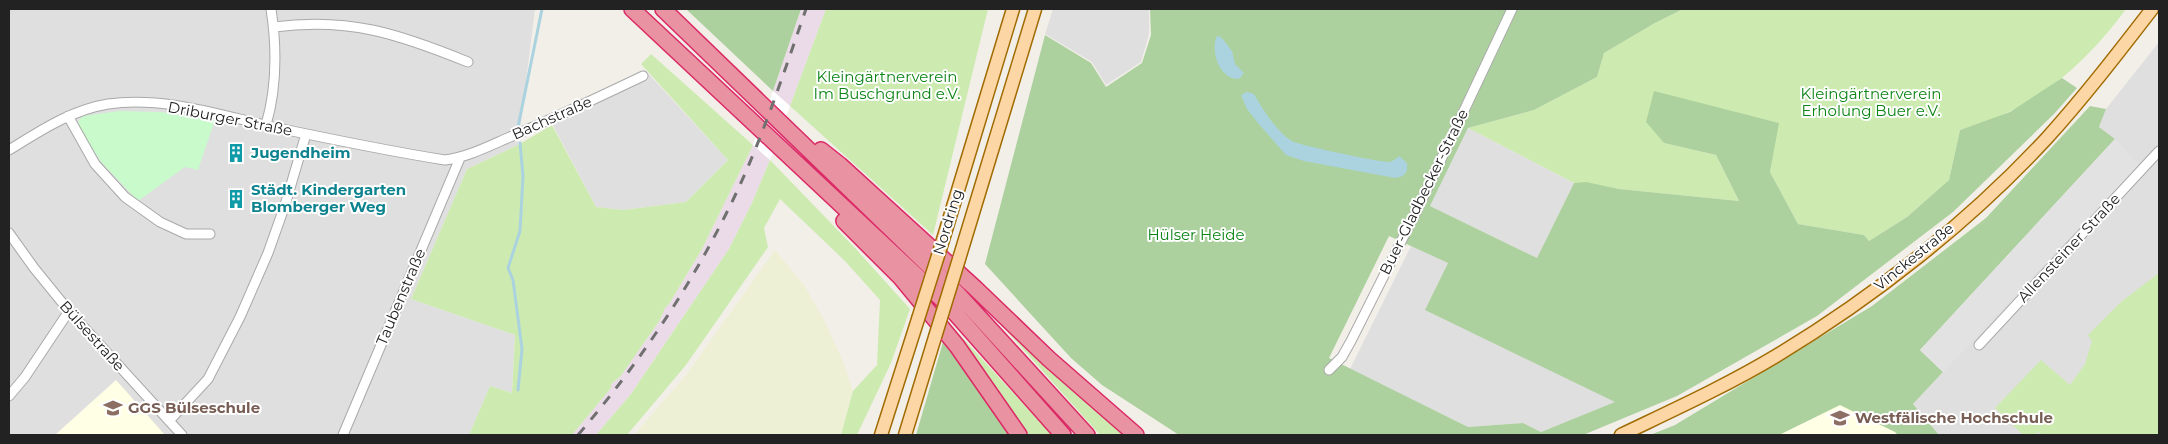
<svg xmlns="http://www.w3.org/2000/svg" width="2168" height="444" viewBox="0 0 2168 444" font-family="Montserrat,sans-serif">
<rect width="100%" height="100%" fill="#f2efe9"/>
<!-- residential -->
<path fill="#e0dfdf" d="M 9,9 L 535,9 L 518,145 L 467,169 L 411,299 L 515,335 L 512,393 L 490,386 L 469,435 L 9,435 Z
M 1053,9 L 1149,9 L 1149,34 L 1141,62 L 1106,85 L 1092,62 L 1045,34 Z
M 2159,42 L 2159,435 L 1939,435 L 1913,404 L 1943,372 L 2115,139 L 2099,127 L 2106,109 Z
M 645,70 L 728,160 L 686,202 L 623,210 L 596,207 L 548,116 Z
M 1468,128 L 1574,183 L 1537,258 L 1430,206 Z
M 1411,246 L 1448,263 L 1426,310 L 1616,402 L 1541,432 L 1523,423 L 1468,427 L 1350,369 Z"/>
<!-- industrial -->
<path fill="#ebdbe8" d="M 801,9 L 826,9 L 790,106 L 773,91 Z
M 753,145 L 770,160 L 752,203 L 729,249 L 631,394 L 596,435 L 572,435 L 611,388 L 611,384 L 620,377 L 660,320 L 665,307 L 669,304 L 702,249 Z"/>
<!-- education -->
<path fill="#ffffe5" d="M 116,380 L 165,435 L 55,435 Z
M 1840,405 L 1895,432 L 1898,435 L 1779,435 Z"/>
<!-- farmland -->
<path fill="#eef0d5" d="M 775,250 L 804,285 L 823,318 L 843,361 L 853,391 L 841,435 L 634,435 L 686,375 Z"/>
<!-- grass -->
<path fill="#cdebb0" d="M 826,9 L 988,9 L 933,235 L 790,106 Z
M 1683,9 L 2126,9 C 2096,50 2058,88 2011,111 C 1995,119 1977,124 1960,130 L 1949,180 L 1907,217 L 1869,241 L 1864,235 L 1798,224 L 1770,172 L 1778,123 L 1654,92 L 1664,143 L 1716,155 L 1739,201 L 1619,189 L 1586,183 L 1574,183 L 1468,128 L 1534,110 L 1597,77 L 1604,53 L 1655,23 Z
M 651,54 L 753,145 L 702,249 L 669,304 L 665,308 L 660,320 L 620,377 L 611,384 L 611,388 L 572,435 L 469,435 L 490,386 L 512,393 L 515,335 L 411,299 L 467,169 L 518,145 L 552,125 L 596,207 L 623,210 L 686,202 L 728,160 L 641,64 Z
M 770,160 L 856,249 L 910,309 L 891,363 L 857,435 L 841,435 L 853,391 L 877,365 L 880,300 L 845,261 L 780,199 L 764,228 L 768,247 L 686,365 L 627,435 L 596,435 L 631,394 L 729,249 L 752,203 Z
M 2159,273 L 2159,435 L 2042,435 L 2038,432 L 2034,435 L 2023,435 L 1995,408 L 2041,360 L 2070,385 L 2085,364 L 2092,341 L 2088,335 L 2122,301 Z
M 967,287 L 1131,435 L 1100,435 Z
M 948,322 L 1052,435 L 1025,435 L 946,327 Z"/>
<!-- forest -->
<path fill="#add19e" fill-rule="evenodd" d="M 686,9 L 801,9 L 773,91 Z
M 1150,9 L 1683,9 L 1655,23 L 1604,53 L 1597,77 L 1534,110 L 1468,128 L 1430,206 L 1537,258 L 1574,183 L 1586,182 L 1619,189 L 1739,201 L 1716,155 L 1664,143 L 1646,122 L 1654,91 L 1779,123 L 1770,172 L 1798,224 L 1864,235 L 1869,241 L 1907,217 L 1949,180 L 1960,130 L 2010,112 L 2062,78 L 2077,88 L 2054,114 L 1953,212 L 1817,316 L 1677,396 L 1583,435 L 1179,435 L 1102,385 L 1071,358 L 985,264 L 1045,35 L 1091,63 L 1106,87 L 1142,63 L 1151,35 ZM 1389,236 L 1448,263 L 1425,310 L 1615,402 L 1541,432 L 1523,423 L 1468,427 L 1329,358 Z
M 2090,106 L 2106,109 L 2099,127 L 2115,139 L 1920,350 L 1943,372 L 1913,404 L 1939,435 L 1898,435 L 1895,432 L 1840,405 L 1779,435 L 1650,435 L 1675,425 L 1872,306 L 1986,218 Z
M 943,342 L 999,414 L 1013,435 L 916,435 Z"/>
<!-- park -->
<path fill="#c8facc" d="M 119,111 L 161,112 L 215,120 L 198,170 L 185,167 L 138,201 L 101,162 L 78,126 L 79,120 L 83,116 Z"/>
<!-- parking -->
<path fill="#e2e2e2" d="M 2115,139 L 2139,165 L 1943,372 L 1920,350 Z"/>
<!-- water -->
<path fill="#aad3df" d="M 1217,36 L 1221,37 L 1232,51 L 1235,64 L 1244,73 L 1239,79 C 1219,79 1210,51 1217,36 Z
M 1247,92 L 1254,94 C 1263,110 1276,131 1292,141 C 1298,145 1383,163 1390,162 C 1393,161 1397,158 1399,156 L 1407,163 L 1407,171 L 1403,176 L 1395,178 L 1304,161 L 1286,155 L 1258,123 L 1247,109 L 1241,95 Z"/>
<!-- pier -->
<path fill="#fff" d="M 773,91 L 790,106 L 770,160 L 753,145 Z"/>
<g fill="none" stroke-linecap="round" stroke-linejoin="round">
<!-- stream -->
<path stroke="#aad3df" stroke-width="3" d="M 518,127 L 542,9
M 518,390 L 522,349 L 513,280 L 508,268 L 520,231 L 523,176 L 520,143"/>
<!-- street casing -->
<g stroke="#a9a9a9" stroke-width="11">
<path id="street" d="M 274,27 C 349,17 399,34 468,62
M 68,116 L 95,164 L 125,197 L 160,222 L 186,234 L 210,234
M 266,125 C 277,87 277,48 271,9
M 9,150 C 40,131 71,110 108,104 C 164,96 220,115 273,127 C 330,139 388,151 445,160 C 468,157 489,146 510,137 C 555,118 599,97 643,76
M 9,233 L 34,268 L 69,311 L 182,435
M 1979,345 L 2159,151
M 1329,370 L 1342,357 L 1351,341 L 1419,206 L 1512,9
M 9,396 L 25,377 L 69,311
M 169,421 L 208,379 L 240,317 L 268,253 L 285,205 L 306,134
M 343,435 L 460,158"/>
</g>
<!-- primary casing -->
<g stroke="#a06b00" stroke-width="15">
<path id="primary" d="M 942,243 L 1013,9
M 959,259 L 1035,9
M 881,435 L 918,319
M 905,435 L 935,337
M 1621,435 C 1673,410 1726,386 1776,356 C 1874,297 1969,222 2047,138 C 2084,97 2118,53 2152,9"/>
</g>
<!-- highway casing -->
<g stroke="#dc2a67" stroke-width="18">
<path id="highway" d="M 632,9 L 948,305 L 1063,435
M 663,9 L 958,294 L 1087,435
M 821,150 L 840,165 L 975,288 L 1049,359 L 1136,435
M 844,221 L 901,278 L 957,346 L 1019,435"/>
</g>
<!-- street -->
<use href="#street" stroke="#fff" stroke-width="9"/>
<!-- primary -->
<use href="#primary" stroke="#fcd6a4" stroke-width="12"/>
<!-- highway -->
<use href="#highway" stroke="#e892a2" stroke-width="15"/>
<!-- rail -->
<path stroke="#707070" stroke-width="3" stroke-dasharray="10 10" stroke-linecap="butt" d="M 578,435 C 636,367 686,294 726,214 C 759,149 782,78 806,9"/>
<!-- primary-bridge casing -->
<g stroke="#a06b00" stroke-width="15" stroke-linecap="butt">
<path id="primary-bridge" d="M 918,319 L 942,243
M 935,337 L 959,259"/>
</g>
<!-- primary-bridge -->
<use href="#primary-bridge" stroke="#fcd6a4" stroke-width="12"/>
</g>
<!-- icons -->
<defs>
<g id="building-bare" transform="scale(1.5)"><path d="M-4-6H4V6H1V3H-1V6H-4ZM-2.5-4.3h1.7v1.8h-1.7ZM.8-4.3h1.7v1.8H.8ZM-2.5-1h1.7V.8h-1.7ZM.8-1h1.7V.8H.8Z" fill="#0f9aa8" stroke="#fff" stroke-width="2.5" paint-order="stroke"/></g>
<g id="school-bare" transform="scale(1.5)"><path d="M0-5L7-2L0 1L-7-2ZM-4 1L0 2.5L4 1V4Q0 6-4 4Z" fill="#8d6e63" stroke="#fff" stroke-width="2.5" paint-order="stroke"/></g>
<g id="university-bare" transform="scale(1.5)"><path d="M0-5L7-2L0 1L-7-2ZM-4 1L0 2.5L4 1V4Q0 6-4 4Z" fill="#8d6e63" stroke="#fff" stroke-width="2.5" paint-order="stroke"/></g>
</defs>
<g fill-rule="evenodd">
<use href="#building-bare" x="236" y="153"/>
<use href="#building-bare" x="236" y="199"/>
<use href="#school-bare" x="113" y="408"/>
<use href="#university-bare" x="1840" y="418"/>
</g>
<g text-anchor="middle" stroke-width="4" stroke-linejoin="round" paint-order="stroke">
<!-- park labels -->
<g font-size="15" fill="#0c8416" stroke="#fff">
<text x="887" y="82">Kleingärtnerverein<tspan x="887" dy="17">Im Buschgrund e.V.</tspan></text>
<text x="1871" y="99">Kleingärtnerverein<tspan x="1871" dy="17">Erholung Buer e.V.</tspan></text>
<text x="1196" y="240">Hülser Heide</text>
</g>
<!-- street labels -->
<g font-size="15" fill="#222" stroke="#fff">
<text transform="translate(552 118) rotate(-24)" y="5">Bachstraße</text>
<text transform="translate(230 119) rotate(11)" y="5">Driburger Straße</text>
<text transform="translate(1424 192) rotate(-64)" y="5">Buer-Gladbecker-Straße</text>
<text transform="translate(948 222) rotate(-73)" y="5">Nordring</text>
<text transform="translate(2069 248) rotate(-47)" y="5">Allensteiner Straße</text>
<text transform="translate(1914 257) rotate(-39)" y="5">Vinckestraße</text>
<text transform="translate(401 297) rotate(-67)" y="5">Taubenstraße</text>
<text transform="translate(92 336) rotate(48)" y="5">Bülsestraße</text>
</g>
<!-- culture labels -->
<g font-size="15" font-weight="bold" fill="#0d838f" stroke="#fff" text-anchor="start">
<text x="251" y="158">Jugendheim</text>
<text x="251" y="195">Städt. Kindergarten<tspan x="251" dy="17">Blomberger Weg</tspan></text>
</g>
<!-- education labels -->
<g font-size="15" font-weight="bold" fill="#785e54" stroke="#fff" text-anchor="start">
<text x="128" y="413">GGS Bülseschule</text>
<text x="1855" y="423">Westfälische Hochschule</text>
</g>
</g>
<!-- border -->
<rect width="2168" height="444" fill="none" stroke="#222222" stroke-width="20"/>
</svg>
